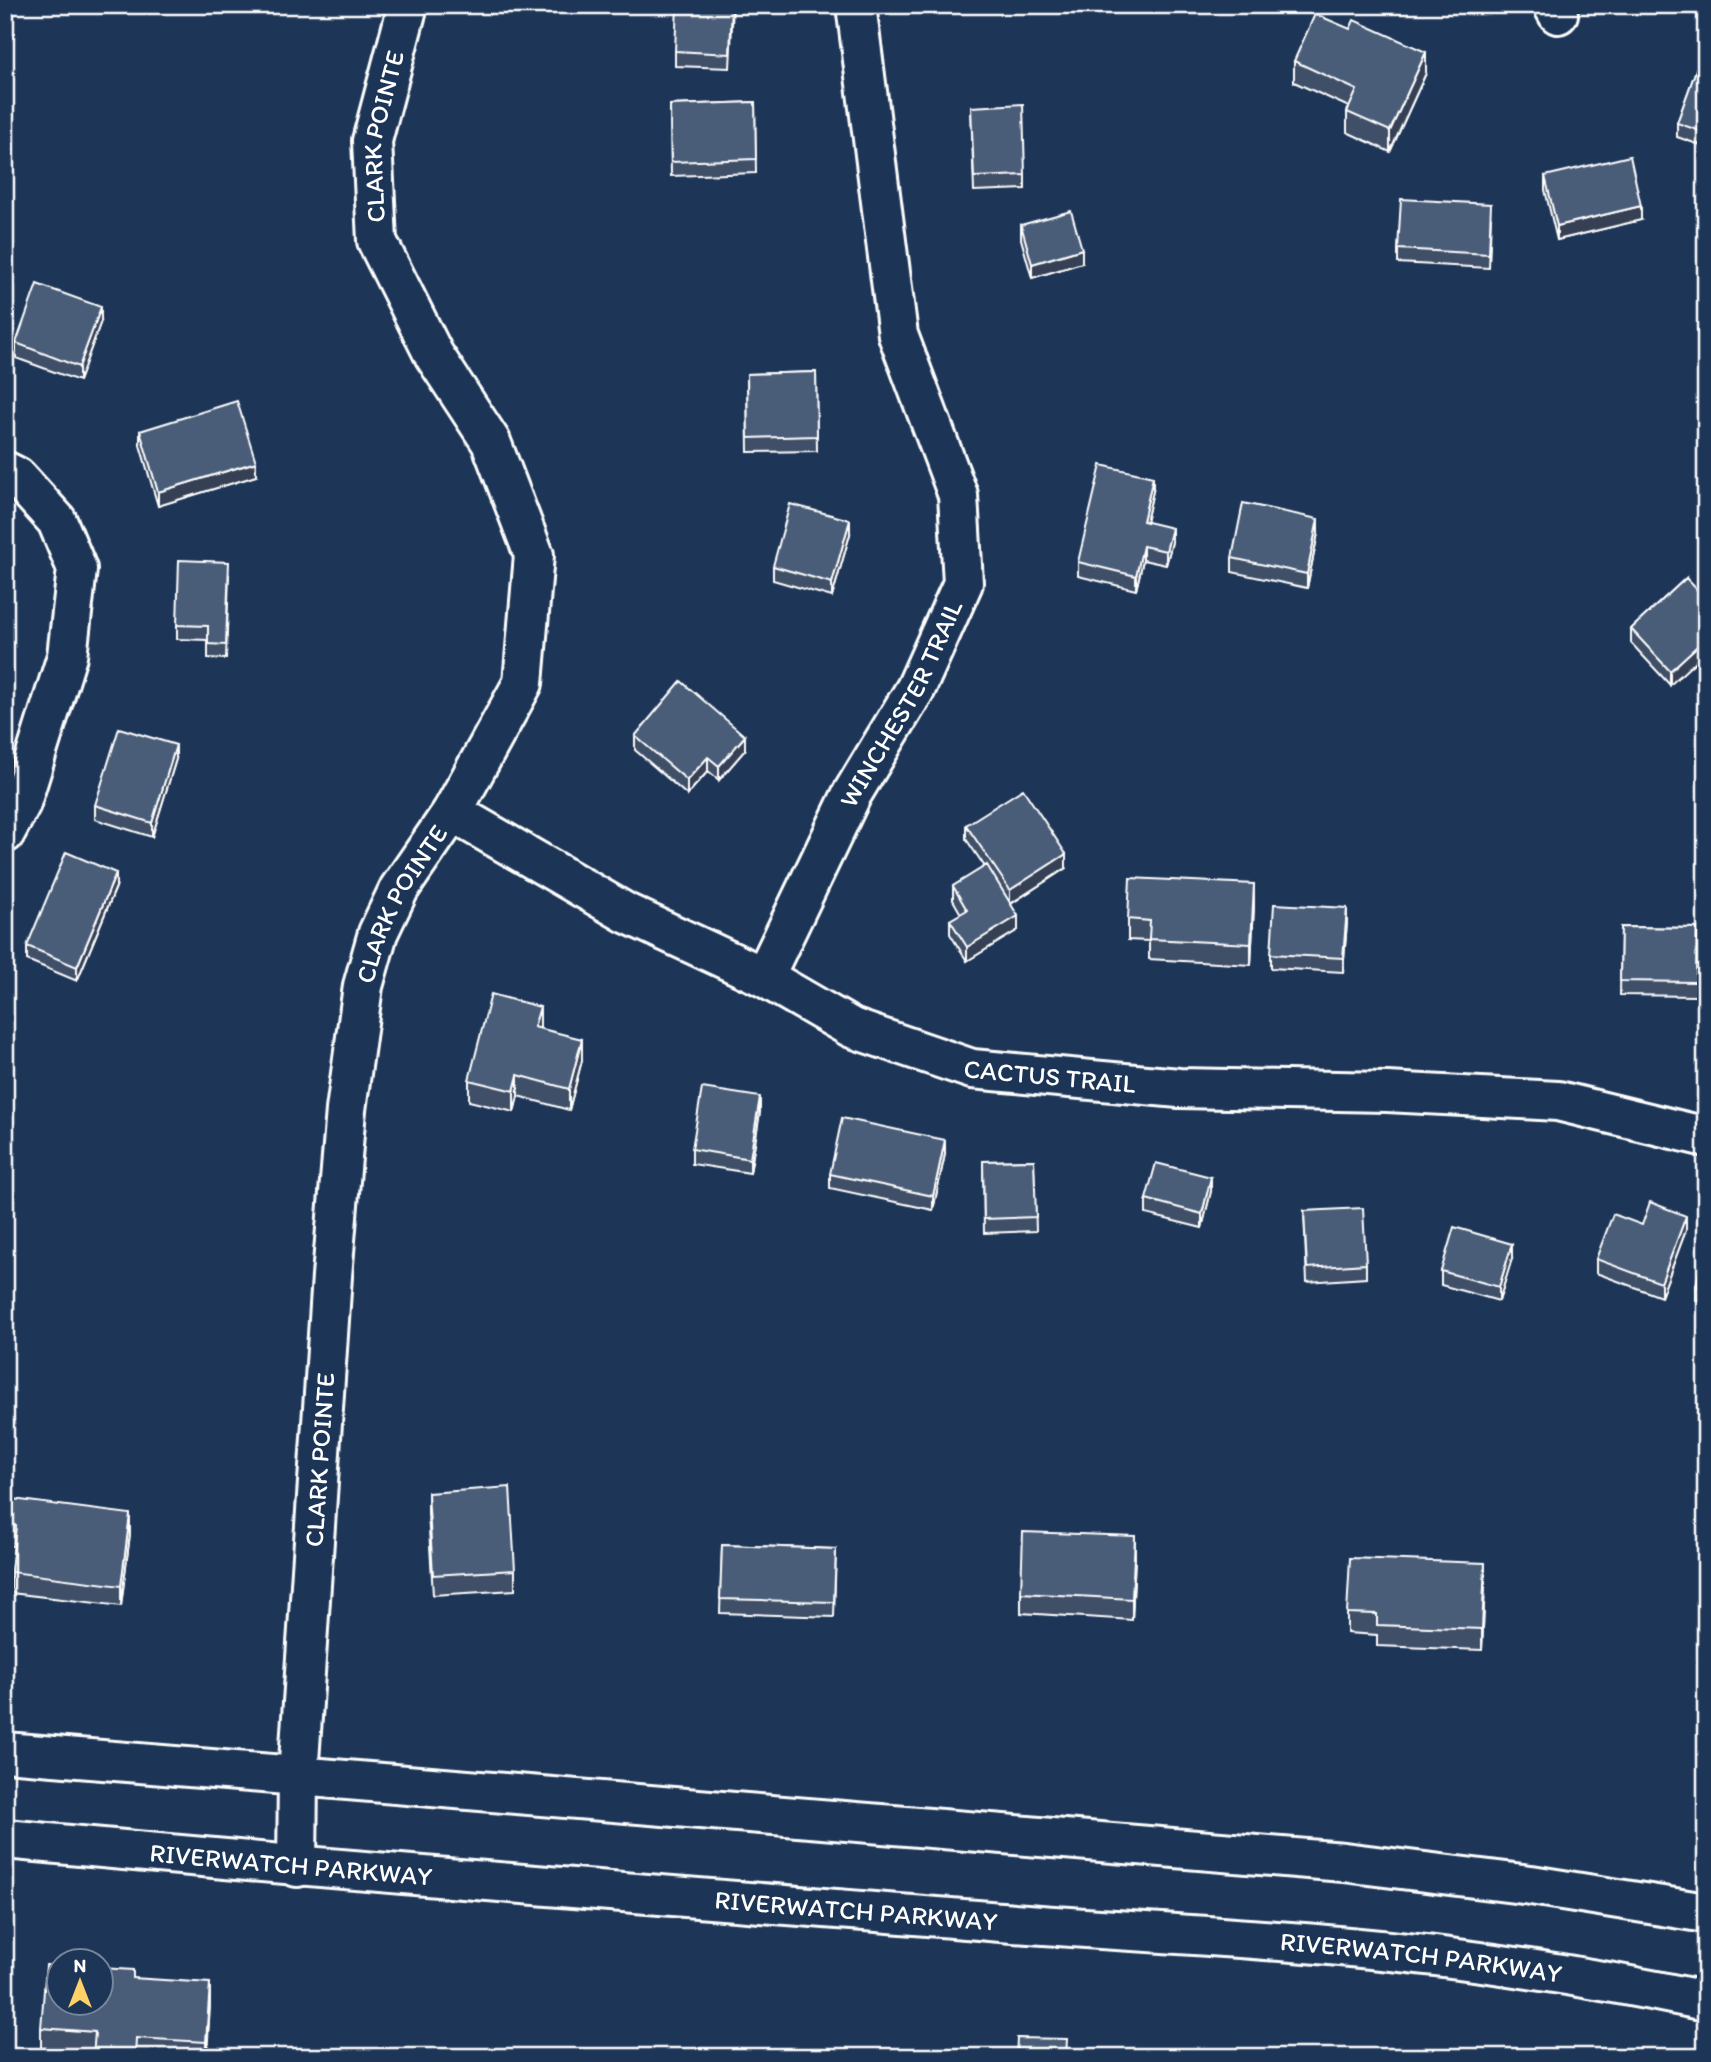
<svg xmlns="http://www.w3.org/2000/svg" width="1711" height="2062" viewBox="0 0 1711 2062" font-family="Itim,sans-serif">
<rect width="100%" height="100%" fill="#1d3557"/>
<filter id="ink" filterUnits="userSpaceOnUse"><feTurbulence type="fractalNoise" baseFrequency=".0143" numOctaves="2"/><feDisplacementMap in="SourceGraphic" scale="14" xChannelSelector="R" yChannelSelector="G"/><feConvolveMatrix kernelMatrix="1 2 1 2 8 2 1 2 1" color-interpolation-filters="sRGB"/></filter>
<g filter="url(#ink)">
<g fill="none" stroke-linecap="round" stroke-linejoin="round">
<!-- minor casing -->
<g stroke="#fff" stroke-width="44">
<g id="minor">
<path d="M 1553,5 L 1558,14"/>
<path d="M 5,471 L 17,477 L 57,521 L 77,569 L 67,656 L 21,803 L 5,833"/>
<path id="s1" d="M 452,812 L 626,913 L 764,977 L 852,1028 L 972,1069 L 1179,1088 L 1387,1092 L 1558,1101 L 1706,1137"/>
<path id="s2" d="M 764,977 L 852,794 L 916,688 L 963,583 L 958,495 L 898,335 L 856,5"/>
</g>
</g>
<!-- tertiary casing -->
<g stroke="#fff" stroke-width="44">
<g id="tertiary">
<path id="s3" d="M 297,1867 L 298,1776 L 332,1276 L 346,1110 L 363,986 L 378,933 L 399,889 L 452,812 L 523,683 L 534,555 L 491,442 L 434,355 L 377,241 L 372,141 L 408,5"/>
</g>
</g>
<!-- primary casing -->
<g stroke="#fff" stroke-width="44">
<g id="primary">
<path d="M 5,1752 L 1344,1862 L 1531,1885 L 1706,1913"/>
<path id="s4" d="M 5,1839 C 333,1870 661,1895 989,1921 C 1138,1933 1287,1938 1435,1956 C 1525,1967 1616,1982 1706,2001"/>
</g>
</g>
<!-- minor -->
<use href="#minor" stroke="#1d3557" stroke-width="38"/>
<!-- tertiary -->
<use href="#tertiary" stroke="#1d3557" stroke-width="38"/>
<!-- primary -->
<use href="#primary" stroke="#1d3557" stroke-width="38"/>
</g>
<!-- wall -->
<path fill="#405068" stroke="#fff" stroke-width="2" d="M 733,5 L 730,68 L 675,66 L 675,51 Z
M 1706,42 L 1706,147 L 1677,137 L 1677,123 Z
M 1294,61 L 1426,73 L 1390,152 L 1347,132 L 1347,112 L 1349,107 L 1294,82 Z
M 755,102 L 756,173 L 671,176 L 670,105 Z
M 971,107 L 1025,175 L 1025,189 L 974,191 Z
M 1545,176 L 1641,220 L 1557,240 L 1545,190 Z
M 1491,218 L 1489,268 L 1398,263 L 1398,249 Z
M 1021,225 L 1082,263 L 1032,278 L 1021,239 Z
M 101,321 L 79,381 L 16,358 L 16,343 Z
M 816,372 L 817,451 L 748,452 L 747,374 Z
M 140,431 L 256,476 L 158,506 L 140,445 Z
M 1153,491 L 1146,522 L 1172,542 L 1166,565 L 1143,560 L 1136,590 L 1078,576 L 1078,562 Z
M 1318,533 L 1307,588 L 1232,572 L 1232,558 Z
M 850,534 L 832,597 L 773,580 L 773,566 Z
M 229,576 L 226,659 L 208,658 L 208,640 L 177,639 L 177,625 Z
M 1686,578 L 1670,685 L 1631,643 L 1631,629 Z
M 635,736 L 745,750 L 719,780 L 708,771 L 687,795 L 635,750 Z
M 176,759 L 152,837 L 95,819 L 95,805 Z
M 966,825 L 1066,868 L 1011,904 L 1018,930 L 967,961 L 950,934 L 950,920 L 961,914 L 953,900 L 953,886 L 985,867 L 966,839 Z
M 116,887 L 77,981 L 27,960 L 27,946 Z
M 1254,905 L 1251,965 L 1149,959 L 1149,941 L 1128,940 L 1128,919 Z
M 1347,922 L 1343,972 L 1271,968 L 1271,954 Z
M 1621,927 L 1697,928 L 1696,996 L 1620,995 Z
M 539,1029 L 582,1060 L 569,1110 L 518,1096 L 514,1112 L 469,1101 L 469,1080 Z
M 760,1112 L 750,1173 L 692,1164 L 692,1149 Z
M 945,1154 L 933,1210 L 830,1188 L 830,1174 Z
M 1034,1160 L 1036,1231 L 984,1233 L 983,1161 Z
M 1211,1191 L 1202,1228 L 1146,1214 L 1146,1199 Z
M 1304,1211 L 1366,1264 L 1366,1278 L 1307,1282 Z
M 1642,1225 L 1686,1230 L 1661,1297 L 1596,1273 L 1596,1259 Z
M 1706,1247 L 1706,1303 L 1696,1300 L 1696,1286 Z
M 1512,1258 L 1499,1301 L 1441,1285 L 1441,1271 Z
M 428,1493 L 515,1570 L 515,1590 L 433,1595 L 428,1513 Z
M 5,1498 L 130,1534 L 121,1606 L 11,1593 L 11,1572 L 14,1546 L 5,1545 Z
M 722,1545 L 836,1549 L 834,1617 L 720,1613 Z
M 1135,1557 L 1132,1620 L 1021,1613 L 1021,1593 Z
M 1485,1584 L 1482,1650 L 1377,1646 L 1377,1635 L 1347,1633 L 1347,1613 Z
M 133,1978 L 210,2004 L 207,2057 L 93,2057 L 93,2052 L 41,2048 L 41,2028 Z"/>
<!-- shaded-wall -->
<path fill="#344155" stroke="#fff" stroke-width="2" d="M 1426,52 L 1426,73 L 1390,152 L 1390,131 Z
M 1641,206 L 1641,220 L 1557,240 L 1557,226 Z
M 1082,249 L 1082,263 L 1032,278 L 1032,264 Z
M 101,307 L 101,321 L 79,381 L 79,367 Z
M 256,462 L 256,476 L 158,506 L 158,492 Z
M 1153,477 L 1153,491 L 1143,535 L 1143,521 Z
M 1318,519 L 1318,533 L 1307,588 L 1307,574 Z
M 850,520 L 850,534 L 832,597 L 832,583 Z
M 1172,528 L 1172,542 L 1166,565 L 1166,551 Z
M 1143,546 L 1143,560 L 1136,590 L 1136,576 Z
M 1706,638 L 1706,652 L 1670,685 L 1670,671 Z
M 745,736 L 745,750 L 719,780 L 719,766 Z
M 176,745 L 176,759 L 152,837 L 152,823 Z
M 708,757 L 708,771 L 687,795 L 687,780 Z
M 1066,854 L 1066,868 L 1010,904 L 1010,890 Z
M 116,873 L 116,887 L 77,981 L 77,967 Z
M 1254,884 L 1254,905 L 1251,965 L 1251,944 Z
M 1347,908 L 1347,922 L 1343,972 L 1343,958 Z
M 1018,916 L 1018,930 L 967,961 L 967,947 Z
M 540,1007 L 540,1027 L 534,1048 L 534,1027 Z
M 582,1039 L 582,1060 L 569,1110 L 569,1089 Z
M 518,1075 L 518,1096 L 514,1112 L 514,1091 Z
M 760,1097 L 760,1112 L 750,1173 L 750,1159 Z
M 945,1140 L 945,1154 L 933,1210 L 933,1196 Z
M 1211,1177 L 1211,1191 L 1202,1228 L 1202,1214 Z
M 1686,1216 L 1686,1230 L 1661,1297 L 1661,1283 Z
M 1512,1244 L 1512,1258 L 1499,1301 L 1499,1287 Z
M 130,1514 L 130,1534 L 121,1606 L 121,1586 Z
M 1135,1536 L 1135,1557 L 1132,1620 L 1132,1599 Z
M 1485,1563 L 1485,1584 L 1482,1650 L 1482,1629 Z
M 210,1983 L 210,2004 L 206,2057 L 206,2042 Z"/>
<!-- building -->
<path fill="#4a5d79" stroke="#fff" stroke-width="2" d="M 677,5 L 732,5 L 730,54 L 675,51 Z
M 1315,14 L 1350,29 L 1354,20 L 1426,52 L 1390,131 L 1347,112 L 1357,90 L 1294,61 Z
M 1706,42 L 1706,133 L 1677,123 Z
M 755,102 L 756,159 L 671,162 L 670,105 Z
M 1023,104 L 1025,175 L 974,177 L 971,107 Z
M 1630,156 L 1641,206 L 1557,226 L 1545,176 Z
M 1401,199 L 1491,204 L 1489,254 L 1398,249 Z
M 1071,211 L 1082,249 L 1032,264 L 1021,225 Z
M 37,284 L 101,307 L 79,367 L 16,343 Z
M 816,372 L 817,436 L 748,438 L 747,374 Z
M 237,401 L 256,462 L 158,492 L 140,431 Z
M 1101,465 L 1153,477 L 1143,521 L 1172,528 L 1166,551 L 1143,546 L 1136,576 L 1078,562 Z
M 1243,503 L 1318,519 L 1307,574 L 1232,558 Z
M 790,504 L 850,520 L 832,583 L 773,566 Z
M 179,560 L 229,562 L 226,645 L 208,644 L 208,626 L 177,625 Z
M 1686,578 L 1706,599 L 1706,638 L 1670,671 L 1631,629 Z
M 681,681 L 745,736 L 719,766 L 708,757 L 687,780 L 635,736 Z
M 119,728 L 176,745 L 152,823 L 95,805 Z
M 1023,789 L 1066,854 L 1010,890 L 966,825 Z
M 66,852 L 116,873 L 77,967 L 27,946 Z
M 987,865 L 1018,916 L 967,947 L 950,920 L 967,910 L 953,886 Z
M 1130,878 L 1254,884 L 1251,944 L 1149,939 L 1150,921 L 1128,919 Z
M 1274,904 L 1347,908 L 1343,958 L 1271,954 Z
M 1621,927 L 1697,928 L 1696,982 L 1620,981 Z
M 491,994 L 540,1007 L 534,1027 L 582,1039 L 569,1089 L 518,1075 L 514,1091 L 469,1080 Z
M 702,1088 L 760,1097 L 750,1159 L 692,1149 Z
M 842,1118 L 945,1140 L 933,1196 L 830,1174 Z
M 1034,1160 L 1036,1217 L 984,1219 L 983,1161 Z
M 1156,1163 L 1211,1177 L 1202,1214 L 1146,1199 Z
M 1650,1202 L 1686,1216 L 1661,1283 L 1596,1259 L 1613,1214 L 1642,1225 Z
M 1363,1208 L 1366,1264 L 1307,1268 L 1304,1211 Z
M 1454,1227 L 1512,1244 L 1499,1287 L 1441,1271 Z
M 1706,1247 L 1706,1288 L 1696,1286 Z
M 510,1487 L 515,1570 L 433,1575 L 428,1493 Z
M 5,1498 L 130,1514 L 121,1586 L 11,1572 L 16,1526 L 5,1524 Z
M 1023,1532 L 1135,1536 L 1132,1599 L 1021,1593 Z
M 722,1545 L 836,1549 L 834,1602 L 720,1599 Z
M 1350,1558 L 1485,1563 L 1482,1629 L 1377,1625 L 1377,1614 L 1347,1613 Z
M 46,1965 L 60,1966 L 60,2003 L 102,2003 L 102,1968 L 133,1970 L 133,1978 L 210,1983 L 206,2042 L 136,2038 L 135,2057 L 93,2057 L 95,2032 L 41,2028 Z
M 1017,2038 L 1067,2039 L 1066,2057 L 1016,2057 Z"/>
</g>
<g text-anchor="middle" stroke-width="7" stroke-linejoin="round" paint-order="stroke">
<!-- street labels -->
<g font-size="26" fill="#fff" stroke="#1d3557">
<text dy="9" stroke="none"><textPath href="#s3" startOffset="1815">CLARK POINTE</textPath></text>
<text dy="9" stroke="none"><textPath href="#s2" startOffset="306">WINCHESTER TRAIL</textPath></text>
<text dy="9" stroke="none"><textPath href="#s3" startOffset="975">CLARK POINTE</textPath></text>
<text dy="9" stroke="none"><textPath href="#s1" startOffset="660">CACTUS TRAIL</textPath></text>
<text dy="9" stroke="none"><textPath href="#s3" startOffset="408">CLARK POINTE</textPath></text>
<text dy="9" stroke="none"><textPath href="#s4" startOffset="287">RIVERWATCH PARKWAY</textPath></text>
<text dy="9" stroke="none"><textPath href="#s4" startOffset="854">RIVERWATCH PARKWAY</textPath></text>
<text dy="9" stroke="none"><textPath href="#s4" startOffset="1421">RIVERWATCH PARKWAY</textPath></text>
</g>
</g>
<!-- margin -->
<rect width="1711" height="2062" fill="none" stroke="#1d3557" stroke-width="28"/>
<rect x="14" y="14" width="1683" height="2034" fill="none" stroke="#fff" stroke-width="2.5" filter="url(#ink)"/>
<!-- north arrow -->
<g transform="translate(80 1982)"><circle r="33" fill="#1d3557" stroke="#77869a" stroke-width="2"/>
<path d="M0-5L12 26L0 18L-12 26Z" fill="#ffd166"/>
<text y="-10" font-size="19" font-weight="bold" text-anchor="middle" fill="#ffffff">N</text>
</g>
</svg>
